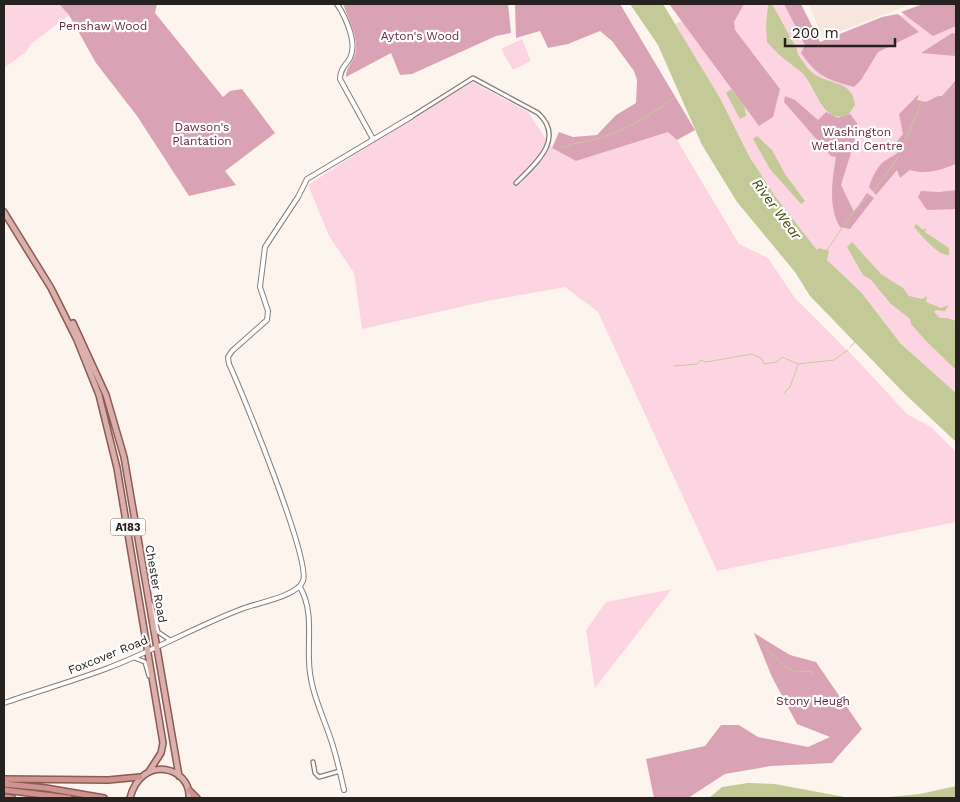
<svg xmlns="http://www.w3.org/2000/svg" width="960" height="802" viewBox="0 0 960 802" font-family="'Work Sans',sans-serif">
<rect width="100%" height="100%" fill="#fef4ee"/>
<!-- built -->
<path fill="#f6e6db" d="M 809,4 L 911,4 L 823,38 Z"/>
<!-- green -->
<path fill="#fdd5e2" d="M 4,4 L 59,4 L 69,15 L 31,44 L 26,52 L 4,68 Z
M 715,4 L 797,4 L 817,47 L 932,4 L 956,4 L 956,393 L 901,344 L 861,292 L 827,260 L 828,251 L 819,248 L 817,250 L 775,196 L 749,156 L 720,98 L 675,24 Z
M 522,39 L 531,61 L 513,70 L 501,49 Z
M 473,82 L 528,112 L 552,148 L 576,161 L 668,131 L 677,140 L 739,244 L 768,258 L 795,298 L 859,362 L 907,414 L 931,427 L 956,452 L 956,522 L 717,571 L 598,312 L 565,287 L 487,301 L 362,329 L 354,273 L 329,236 L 308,185 L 420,112 Z
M 672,589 L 595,688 L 586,630 L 606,602 Z"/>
<!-- forest -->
<path fill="#daa3b5" d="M 59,4 L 157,4 L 155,13 L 223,97 L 230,91 L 242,89 L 275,133 L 225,171 L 236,185 L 189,196 L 137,116 L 96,63 L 69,15 Z
M 343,4 L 508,4 L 511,33 L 496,36 L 412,74 L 400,75 L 391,53 L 346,77 C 346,67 352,64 355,55 C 360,40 348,18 343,4 Z
M 515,4 L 620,4 L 695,130 L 677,140 L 668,132 L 576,161 L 552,148 L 559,132 L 573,137 L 597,135 L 616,115 L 636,103 L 637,80 L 634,71 L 612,41 L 600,31 L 568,44 L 548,48 L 540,31 L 516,38 Z
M 669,4 L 744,4 L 734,22 L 735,30 L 780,89 L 773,117 L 759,126 Z
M 784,4 L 801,4 L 820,42 L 882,17 L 898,14 L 919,32 L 878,52 L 861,80 L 854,87 C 826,79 818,77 801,53 L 805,45 Z
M 923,4 L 956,4 L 956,26 L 933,36 L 901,12 Z
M 952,33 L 956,34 L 956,56 L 921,53 Z
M 956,80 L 956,164 C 940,170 926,175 910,170 L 900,178 L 897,170 L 876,195 L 869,187 C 871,180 877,167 883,162 C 893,155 899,155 904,143 L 895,144 L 903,134 L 899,114 L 919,94 L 917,100 L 926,102 L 938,96 L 942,96 Z
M 785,96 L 795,100 L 818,120 L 826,112 L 838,118 L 850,114 L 857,123 L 854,143 L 841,185 L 854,212 L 867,193 L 874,198 L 850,229 L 840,227 C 828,207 832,180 836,157 L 831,156 L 784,102 Z
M 956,190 L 956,209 L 927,210 L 918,197 L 921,191 L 939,192 Z
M 754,633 L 790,655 L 816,662 L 862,729 L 832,763 L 771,766 L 725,774 L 688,798 L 654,798 L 646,759 L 705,746 L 721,725 L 739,725 L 758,737 L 808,747 L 830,737 L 797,724 L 772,677 Z"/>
<!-- water -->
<path fill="#c3ca97" d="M 630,4 L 663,4 L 720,98 L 749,156 L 775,196 L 817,250 L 819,248 L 829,251 L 827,260 L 861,292 L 901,344 L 956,393 L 956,442 L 905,394 L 810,296 L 795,272 L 737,202 L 702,145 L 658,45 Z
M 772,4 L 797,49 C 797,55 801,58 804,63 C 819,89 853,75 855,105 L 848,115 C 821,126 815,82 801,72 C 786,60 780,57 767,42 L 766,25 L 768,5 Z
M 731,89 L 744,105 L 746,116 L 740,119 L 726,93 Z
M 757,136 L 772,150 L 785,174 L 805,201 L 801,204 L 770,169 L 753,139 Z
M 916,224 L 923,230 L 926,228 L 925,232 L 949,248 L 949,255 C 938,256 922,236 914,227 Z
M 852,242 L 881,274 L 903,288 L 909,296 L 922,299 L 927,296 L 926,302 L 941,308 L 949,305 L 945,311 L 936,310 L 934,312 L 940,318 L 947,318 L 956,321 L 956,370 L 926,341 L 911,324 L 910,319 L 891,304 L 871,280 L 863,275 L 847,247 Z
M 748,783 L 775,784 L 850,798 L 709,798 L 722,787 Z
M 956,786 L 956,798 L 878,798 L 920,794 Z"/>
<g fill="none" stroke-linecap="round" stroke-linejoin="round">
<!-- stream -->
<path stroke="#c3ca97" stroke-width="1" d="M 905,141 L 922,101
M 562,148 C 577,141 590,142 606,136 C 631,128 652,113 674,98
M 873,192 L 898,157
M 827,250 L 853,212 L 869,195
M 850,347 L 855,342
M 674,366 L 697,364 L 701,360 L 706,362 L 752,354 L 761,358 L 764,364 L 777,362 L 782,357 L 798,364 L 834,360 L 848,350
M 784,393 L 790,387 L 798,365
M 767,650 C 787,665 783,674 812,671 L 813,675"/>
<!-- minor casing -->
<g stroke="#857d77" stroke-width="5.5">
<path id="minor" d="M 411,117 L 473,78 L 538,113 C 566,139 535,164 516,183
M 151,604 L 158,632 L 170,640
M 135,658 L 145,662 L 149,676
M 313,762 L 315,773 L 319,777 L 340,771"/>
</g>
<!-- tertiary casing -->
<g stroke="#857d77" stroke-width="6">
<path id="tertiary" d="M 337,4 C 345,16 358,43 350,58 C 346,65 340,69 340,79 L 373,139
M 300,587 C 313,610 308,634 309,659 C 309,687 321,711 330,737 C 336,754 340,772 344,790
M 4,703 C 38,691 74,681 108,668 C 153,651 195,627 239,610 C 255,603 297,597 303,581 C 311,560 242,392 229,364 L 228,357 L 232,351 L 267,320 L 268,311 L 260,287 L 265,247 L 298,197 L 307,179 L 411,117"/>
</g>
<!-- primary casing -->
<g stroke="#8c5b55" stroke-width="8">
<path id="primary" d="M 4,212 L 51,288 L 77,340 L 99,395 L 117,468 L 163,743 L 161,753 L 150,770
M 73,323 L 106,395 L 124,457 L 179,776
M 130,798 C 141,754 191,766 189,798"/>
</g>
<!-- trunk casing -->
<g stroke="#8c5b55" stroke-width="8">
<path id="trunk" d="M 4,779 L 108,780 L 140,777
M 4,784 L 46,788 L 104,798
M 4,790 L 69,798
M 189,790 L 197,798
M 4,797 L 12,798"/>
</g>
<!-- minor -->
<use href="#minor" stroke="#fff" stroke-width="3"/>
<!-- tertiary -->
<use href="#tertiary" stroke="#fff" stroke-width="4"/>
<!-- primary -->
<use href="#primary" stroke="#dbafaa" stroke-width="5"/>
<!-- trunk -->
<use href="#trunk" stroke="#cf948e" stroke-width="5"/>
</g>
<g text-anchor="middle" stroke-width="4.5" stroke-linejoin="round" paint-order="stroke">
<!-- shield labels -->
<rect fill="#fff" stroke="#666462" stroke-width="1" x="110.5" y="518.5" width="35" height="17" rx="4"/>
<g font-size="11" font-weight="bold" fill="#25221f">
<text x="128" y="531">A183</text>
</g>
<!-- park labels -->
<g font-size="12" fill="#692742" stroke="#fff">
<text x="103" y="30">Penshaw Wood</text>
<text x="420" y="40">Ayton's Wood</text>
<text x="202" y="131">Dawson's<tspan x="202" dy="14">Plantation</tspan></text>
<text x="857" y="136">Washington<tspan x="857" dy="14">Wetland Centre</tspan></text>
<text x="813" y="705">Stony Heugh</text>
</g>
<!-- street labels -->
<g font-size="12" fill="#25221f" stroke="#fff">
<text transform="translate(156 584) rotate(80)" y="4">Chester Road</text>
<text transform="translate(108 655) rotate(-22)" y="4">Foxcover Road</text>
</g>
<!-- water labels -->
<g font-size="14" font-style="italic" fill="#45490e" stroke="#fff">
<text transform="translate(777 209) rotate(53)" y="5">River Wear</text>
</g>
</g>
<!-- border -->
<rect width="960" height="802" fill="none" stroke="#25221f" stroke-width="10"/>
<!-- scale -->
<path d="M785 38v8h110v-8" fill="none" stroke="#25221f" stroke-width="2.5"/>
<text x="792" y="38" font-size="15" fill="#25221f" stroke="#ffffff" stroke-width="4" paint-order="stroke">200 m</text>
</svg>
